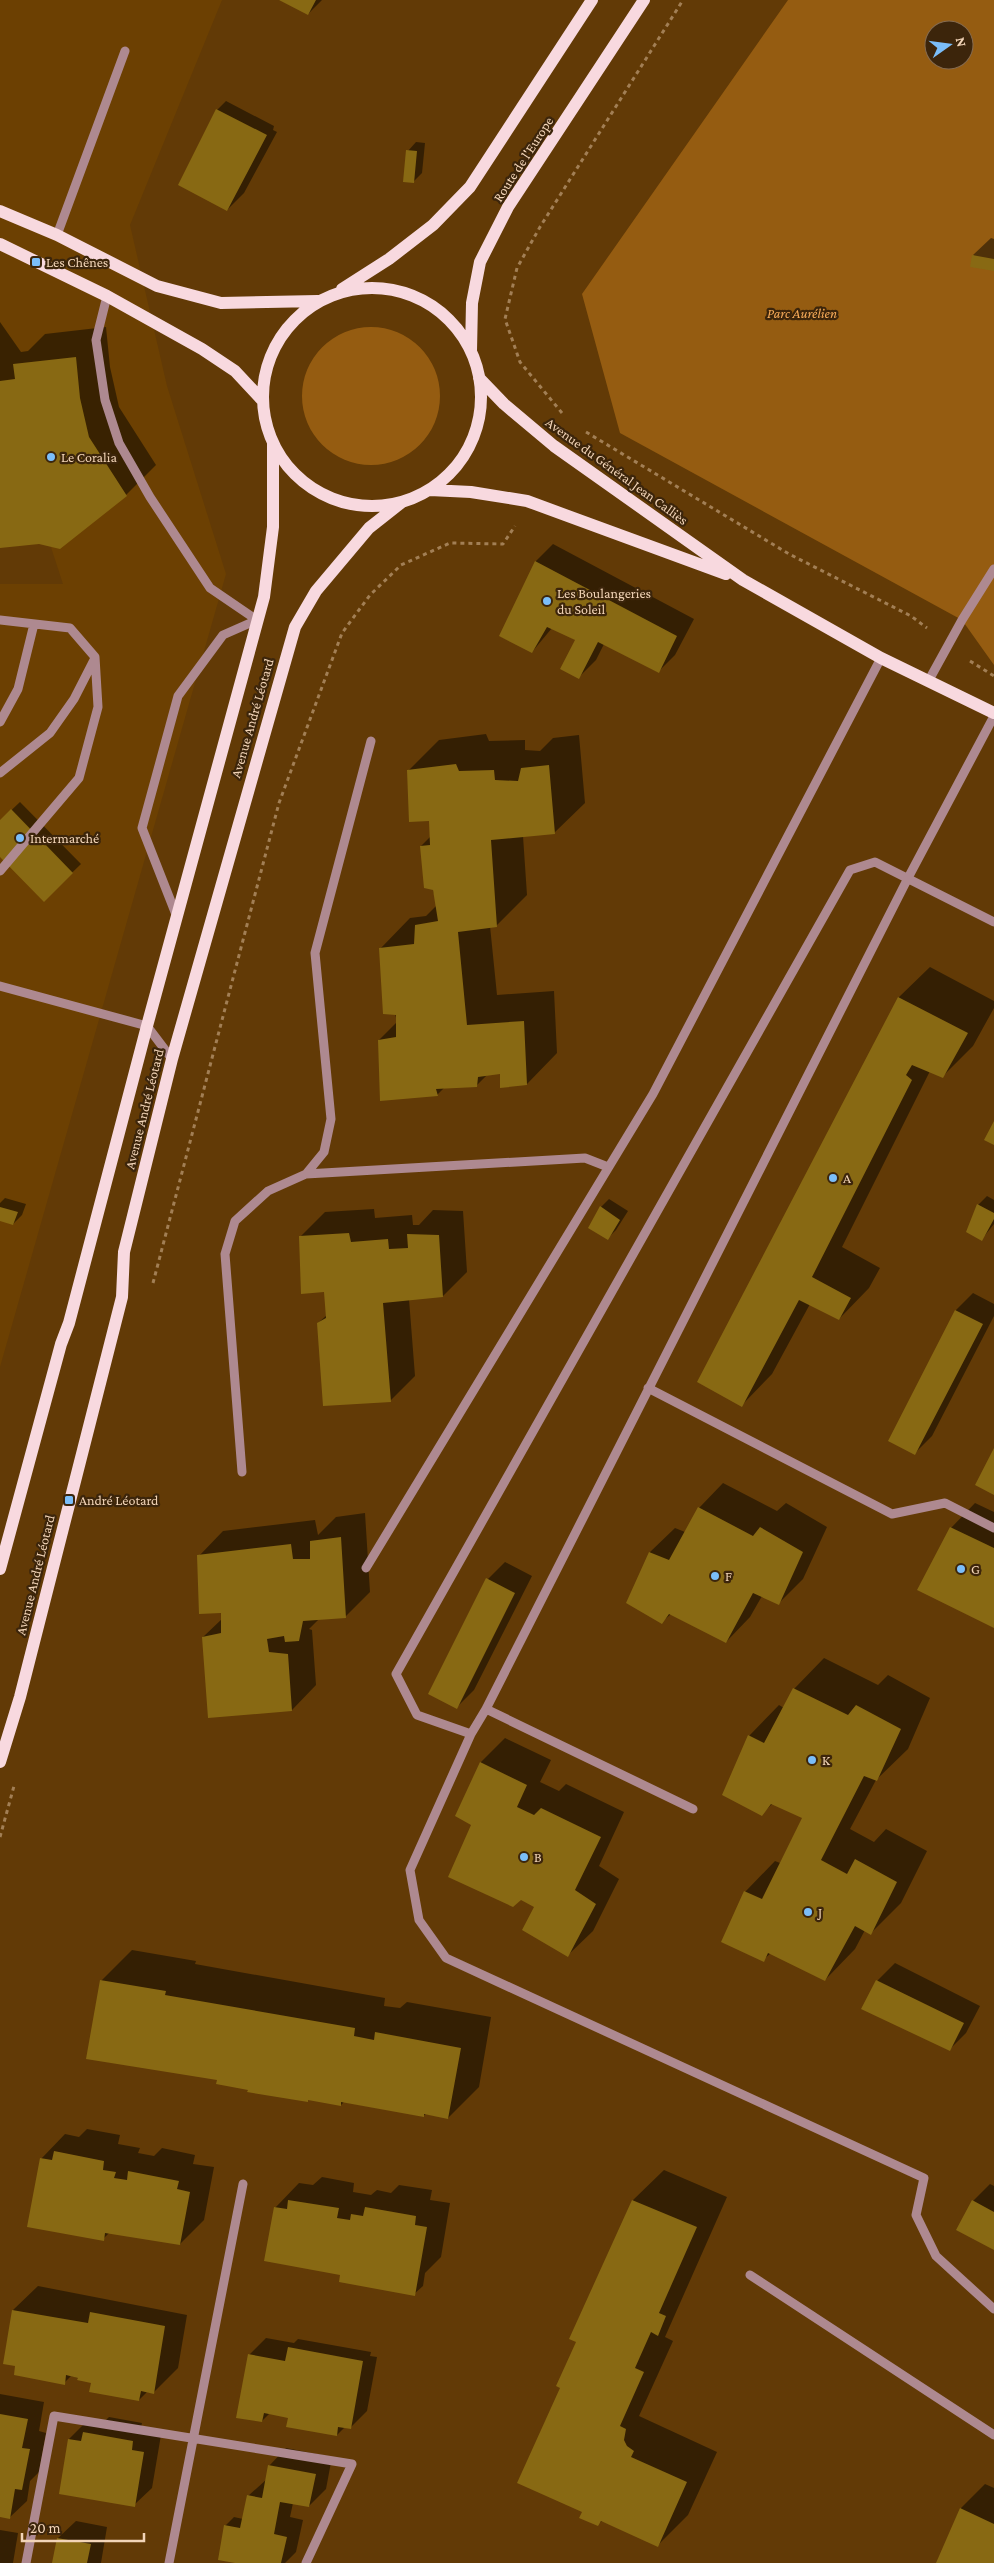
<svg xmlns="http://www.w3.org/2000/svg" width="994" height="2563" viewBox="0 0 994 2563" font-family="'Crimson Pro',serif">
<rect width="100%" height="100%" fill="#623a06"/>
<!-- built -->
<path fill="#6c4002" d="M 0,0 L 222,0 L 130,225 L 167,386 L 226,574 L 0,1367 L 0,584 L 63,584 L 0,391 Z"/>
<!-- green -->
<path fill="#955c11" fill-rule="evenodd" d="M 788,0 L 994,0 L 994,665 L 962,620 L 620,433 L 582,294 ZM 934,30 L 964,30 L 964,60 L 934,60 Z
M302 396a69 69 0 1 1 138 0a69 69 0 1 1-138 0Z"/>
<!-- shadow -->
<path fill="#0007" d="M 281,0 L 322,0 L 308,14 Z
M 226,101 L 274,126 L 273,130 L 277,132 L 244,193 L 227,210 L 217,110 Z
M 416,142 L 425,143 L 422,173 L 413,182 L 408,151 Z
M 991,238 L 994,239 L 994,270 L 973,255 Z
M 0,322 L 21,352 L 28,351 L 45,334 L 106,327 L 110,367 L 119,407 L 156,465 L 126,495 L 39,543 L 0,547 Z
M 553,544 L 694,619 L 675,655 L 658,672 L 604,644 L 596,660 L 579,677 L 576,640 L 552,628 L 532,652 L 500,636 L 536,561 Z
M 486,734 L 489,741 L 525,740 L 525,750 L 540,751 L 553,738 L 579,735 L 585,803 L 554,833 L 523,836 L 527,895 L 496,926 L 490,926 L 497,995 L 554,991 L 557,1053 L 527,1084 L 501,1072 L 488,1074 L 476,1086 L 445,1087 L 437,1095 L 379,1040 L 397,1022 L 380,949 L 410,918 L 426,916 L 437,905 L 421,846 L 431,836 L 430,820 L 408,771 L 439,740 Z
M 20,802 L 81,864 L 44,900 L 0,855 L 0,821 Z
M 930,967 L 994,1001 L 994,1008 L 973,1046 L 943,1076 L 930,1071 L 842,1247 L 880,1268 L 869,1288 L 839,1319 L 810,1304 L 772,1374 L 742,1405 L 698,1382 L 899,997 Z
M 987,1196 L 994,1200 L 994,1224 L 982,1239 L 978,1205 Z
M 5,1198 L 26,1204 L 22,1215 L 13,1224 L 0,1219 L 0,1203 Z
M 609,1199 L 628,1211 L 616,1230 L 608,1238 L 601,1207 Z
M 374,1209 L 375,1218 L 412,1215 L 413,1225 L 419,1225 L 433,1210 L 463,1211 L 467,1272 L 443,1296 L 409,1299 L 415,1376 L 390,1401 L 318,1323 L 327,1315 L 325,1291 L 300,1237 L 325,1212 Z
M 973,1293 L 994,1304 L 994,1316 L 932,1436 L 915,1453 L 890,1441 L 956,1310 Z
M 723,1483 L 777,1511 L 786,1503 L 827,1527 L 803,1579 L 779,1603 L 762,1596 L 750,1617 L 726,1642 L 671,1614 L 662,1622 L 627,1603 L 650,1552 L 675,1528 L 685,1532 L 699,1508 Z
M 975,1503 L 994,1512 L 994,1627 L 951,1528 Z
M 365,1513 L 370,1592 L 345,1617 L 319,1619 L 309,1629 L 312,1630 L 316,1685 L 292,1710 L 203,1637 L 223,1618 L 223,1612 L 199,1556 L 223,1531 L 315,1520 L 318,1535 L 336,1517 Z
M 505,1562 L 532,1576 L 474,1690 L 457,1707 L 430,1693 L 488,1579 Z
M 824,1658 L 878,1685 L 888,1675 L 930,1698 L 908,1749 L 876,1780 L 850,1829 L 874,1842 L 886,1829 L 927,1851 L 901,1903 L 871,1933 L 865,1930 L 855,1949 L 825,1980 L 771,1953 L 763,1960 L 745,1892 L 775,1861 L 780,1863 L 804,1817 L 773,1803 L 762,1814 L 749,1736 L 779,1705 L 784,1708 L 794,1689 Z
M 505,1738 L 551,1760 L 540,1782 L 559,1791 L 566,1784 L 624,1812 L 599,1866 L 619,1879 L 593,1931 L 568,1955 L 535,1907 L 473,1824 L 456,1815 L 481,1762 Z
M 132,1950 L 196,1961 L 195,1964 L 385,1998 L 384,2006 L 400,2008 L 407,2002 L 491,2017 L 479,2087 L 448,2118 L 426,2114 L 423,2116 L 344,2102 L 341,2105 L 309,2099 L 307,2101 L 250,2089 L 219,2079 L 101,1981 Z
M 895,1963 L 980,2006 L 966,2033 L 949,2050 L 863,2008 L 878,1980 Z
M 87,2129 L 120,2135 L 118,2144 L 140,2148 L 138,2153 L 154,2156 L 162,2148 L 195,2155 L 193,2164 L 214,2167 L 204,2220 L 180,2244 L 110,2232 L 103,2239 L 41,2159 L 65,2134 L 79,2137 Z
M 664,2170 L 727,2197 L 665,2337 L 673,2341 L 639,2416 L 717,2452 L 688,2515 L 658,2545 L 602,2521 L 598,2524 L 583,2512 L 561,2388 L 577,2342 L 571,2338 L 633,2200 Z
M 322,2177 L 354,2183 L 353,2192 L 371,2195 L 377,2190 L 391,2193 L 399,2185 L 432,2190 L 430,2200 L 450,2203 L 441,2257 L 425,2273 L 423,2286 L 414,2294 L 342,2271 L 275,2208 L 299,2183 L 313,2185 Z
M 990,2184 L 994,2186 L 994,2248 L 973,2201 Z
M 38,2286 L 187,2315 L 178,2368 L 153,2393 L 147,2392 L 139,2400 L 93,2382 L 71,2376 L 64,2383 L 13,2310 Z
M 266,2338 L 294,2343 L 298,2339 L 371,2352 L 370,2356 L 377,2357 L 367,2411 L 350,2428 L 345,2427 L 337,2435 L 291,2417 L 270,2413 L 262,2421 L 249,2355 Z
M 0,2394 L 44,2402 L 39,2431 L 46,2433 L 39,2472 L 30,2481 L 27,2501 L 9,2518 L 0,2516 Z
M 109,2417 L 142,2423 L 140,2432 L 161,2435 L 152,2488 L 134,2505 L 69,2439 L 86,2422 L 101,2425 Z
M 286,2448 L 332,2457 L 326,2489 L 309,2506 L 293,2503 L 290,2517 L 303,2520 L 296,2552 L 285,2563 L 243,2563 L 225,2526 L 234,2517 L 243,2519 L 248,2496 L 267,2479 L 269,2466 Z
M 985,2484 L 994,2488 L 994,2563 L 937,2563 L 961,2508 Z
M 76,2521 L 107,2527 L 101,2563 L 54,2563 L 58,2538 Z
M 0,2530 L 18,2533 L 13,2563 L 0,2563 Z"/>
<!-- building -->
<path fill="#886913" d="M 279,0 L 316,0 L 308,15 Z
M 216,109 L 267,135 L 227,211 L 178,185 Z
M 406,150 L 417,151 L 414,183 L 403,182 Z
M 972,255 L 994,259 L 994,271 L 970,267 Z
M 76,357 L 80,398 L 89,437 L 127,496 L 60,549 L 39,544 L 0,548 L 0,381 L 15,379 L 13,364 Z
M 535,561 L 677,636 L 659,673 L 598,642 L 579,679 L 560,669 L 575,640 L 547,627 L 532,653 L 499,636 Z
M 456,764 L 459,771 L 494,770 L 495,780 L 518,781 L 521,768 L 549,765 L 555,834 L 491,840 L 497,927 L 458,932 L 467,1025 L 524,1021 L 527,1085 L 500,1088 L 500,1074 L 478,1077 L 477,1087 L 436,1089 L 438,1096 L 380,1101 L 378,1040 L 396,1037 L 396,1015 L 383,1014 L 379,948 L 414,944 L 415,925 L 438,921 L 433,890 L 424,888 L 420,846 L 430,845 L 429,821 L 409,822 L 407,770 Z
M 11,809 L 73,873 L 44,902 L 0,857 L 0,820 Z
M 898,997 L 968,1033 L 943,1078 L 912,1065 L 906,1075 L 912,1080 L 812,1277 L 851,1298 L 839,1320 L 799,1300 L 742,1407 L 697,1382 Z
M 994,1121 L 994,1145 L 984,1140 Z
M 977,1204 L 994,1213 L 994,1219 L 982,1241 L 966,1232 Z
M 600,1206 L 620,1220 L 608,1240 L 588,1228 Z
M 0,1207 L 18,1212 L 13,1225 L 0,1221 Z
M 349,1233 L 351,1242 L 388,1239 L 389,1249 L 408,1248 L 407,1234 L 439,1235 L 443,1297 L 383,1303 L 391,1402 L 323,1406 L 317,1323 L 326,1318 L 324,1292 L 301,1294 L 299,1236 Z
M 955,1310 L 983,1324 L 915,1455 L 888,1441 Z
M 994,1448 L 994,1495 L 975,1485 Z
M 698,1507 L 753,1536 L 760,1527 L 803,1552 L 779,1605 L 753,1593 L 726,1643 L 669,1614 L 662,1624 L 626,1603 L 649,1552 L 669,1560 Z
M 950,1527 L 994,1548 L 994,1628 L 917,1590 Z
M 341,1537 L 346,1618 L 303,1621 L 299,1641 L 285,1642 L 284,1636 L 267,1639 L 269,1652 L 288,1654 L 292,1711 L 208,1718 L 202,1637 L 221,1633 L 221,1613 L 199,1614 L 197,1555 L 291,1544 L 293,1559 L 310,1559 L 310,1541 Z
M 486,1578 L 515,1593 L 457,1709 L 428,1694 Z
M 793,1688 L 848,1715 L 856,1705 L 901,1729 L 877,1781 L 864,1776 L 821,1860 L 847,1874 L 855,1859 L 897,1882 L 871,1935 L 855,1926 L 825,1981 L 768,1953 L 764,1962 L 721,1942 L 744,1891 L 762,1899 L 802,1818 L 771,1804 L 762,1816 L 722,1795 L 748,1735 L 764,1743 Z
M 480,1762 L 527,1785 L 517,1807 L 534,1815 L 541,1808 L 601,1837 L 575,1890 L 596,1904 L 568,1957 L 522,1930 L 534,1907 L 521,1900 L 513,1907 L 448,1877 L 471,1825 L 455,1816 Z
M 100,1980 L 166,1991 L 165,1995 L 355,2028 L 354,2036 L 374,2040 L 375,2032 L 461,2048 L 448,2119 L 424,2114 L 424,2117 L 341,2102 L 341,2106 L 308,2100 L 308,2102 L 247,2092 L 248,2090 L 216,2084 L 217,2080 L 86,2059 Z
M 876,1980 L 964,2023 L 950,2051 L 861,2009 Z
M 54,2151 L 104,2161 L 103,2170 L 116,2172 L 114,2178 L 127,2180 L 128,2171 L 179,2181 L 177,2189 L 190,2192 L 180,2245 L 105,2233 L 104,2241 L 27,2227 L 40,2158 L 52,2160 Z
M 288,2200 L 339,2208 L 337,2218 L 350,2220 L 351,2214 L 363,2216 L 365,2207 L 416,2216 L 415,2225 L 427,2227 L 415,2296 L 339,2282 L 340,2275 L 264,2261 L 274,2207 L 287,2209 Z
M 632,2200 L 697,2227 L 659,2313 L 666,2316 L 658,2336 L 651,2332 L 635,2368 L 644,2372 L 620,2426 L 626,2429 L 624,2440 L 627,2446 L 634,2451 L 631,2457 L 687,2482 L 658,2547 L 601,2521 L 598,2526 L 579,2518 L 582,2512 L 517,2483 L 560,2388 L 556,2386 L 576,2342 L 569,2339 Z
M 972,2200 L 994,2212 L 994,2250 L 956,2230 Z
M 12,2310 L 88,2323 L 90,2312 L 165,2326 L 154,2394 L 141,2391 L 139,2401 L 89,2392 L 91,2383 L 77,2380 L 78,2378 L 66,2375 L 65,2385 L 14,2375 L 15,2366 L 3,2364 Z
M 288,2347 L 363,2361 L 351,2429 L 338,2427 L 337,2436 L 286,2427 L 288,2418 L 264,2413 L 262,2422 L 236,2418 L 248,2354 L 285,2361 Z
M 0,2414 L 28,2419 L 22,2448 L 30,2449 L 22,2490 L 15,2489 L 10,2519 L 0,2517 Z
M 83,2432 L 133,2441 L 132,2450 L 144,2452 L 135,2507 L 59,2494 L 68,2439 L 81,2441 Z
M 268,2465 L 316,2474 L 309,2507 L 280,2502 L 274,2534 L 287,2537 L 281,2563 L 235,2563 L 218,2560 L 224,2525 L 240,2528 L 247,2495 L 262,2498 Z
M 960,2508 L 994,2524 L 994,2563 L 936,2563 Z
M 57,2538 L 91,2544 L 87,2563 L 52,2563 Z"/>
<g fill="none" stroke-linecap="round" stroke-linejoin="round">
<!-- path -->
<path stroke="#a27f55" stroke-width="3" stroke-dasharray="4 4" stroke-linecap="butt" d="M 562,413 L 520,362 L 505,319 L 517,268 L 540,227 L 683,0
M 586,432 L 789,554 L 911,616 L 927,628
M 970,661 L 994,676
M 153,1283 L 279,803 L 342,633 L 370,595 L 401,565 L 450,543 L 503,544 L 515,526
M 0,1837 L 14,1786"/>
<!-- minor -->
<path stroke="#ae8990" stroke-width="9" d="M 57,235 L 125,51
M 107,296 L 96,340 L 105,400 L 119,443 L 150,497 L 210,588 L 257,620
M 0,620 L 70,628 L 95,657 L 98,707 L 79,778 L 0,871
M 929,680 L 962,620 L 994,569
M 994,716 L 908,878 L 486,1709 L 471,1734 L 410,1870 L 419,1920 L 446,1958 L 924,2178 L 916,2215 L 936,2256 L 994,2309
M 0,722 L 18,689 L 34,624
M 0,773 L 50,733 L 74,699 L 95,658
M 177,917 L 142,828 L 178,696 L 223,635 L 257,620
M 0,986 L 147,1026 L 172,1059
M 306,1174 L 324,1152 L 331,1119 L 315,953 L 371,741
M 648,1388 L 892,1514 L 945,1503 L 994,1528
M 242,1472 L 225,1254 L 235,1221 L 268,1191 L 306,1174 L 585,1158 L 608,1167
M 366,1568 L 653,1094 L 881,658
M 486,1709 L 693,1809
M 471,1734 L 417,1715 L 396,1674 L 850,870 L 875,862 L 994,922
M 750,2275 L 994,2435
M 26,2563 L 54,2416 L 352,2464 L 306,2563
M 169,2563 L 243,2184"/>
<!-- major -->
<path stroke="#f8d9df" stroke-width="12" d="M 0,211 L 57,235 L 157,286 L 221,303 L 318,301
M 0,244 L 107,296 L 202,349 L 235,371 L 262,400
M263 397a109 109 0 1 1 218 0a109 109 0 1 1-218 0Z
M 342,289 L 389,259 L 433,225 L 470,187 L 592,0
M 471,351 L 472,303 L 480,262 L 508,207 L 644,0
M 479,378 L 504,404 L 554,446 L 743,580 L 881,658 L 994,713
M 430,490 L 471,492 L 527,501 L 726,574
M 0,1569 L 61,1344 L 69,1323 L 147,1026 L 264,597 L 273,527 L 273,444
M 0,1762 L 20,1697 L 122,1297 L 124,1252 L 172,1059 L 295,627 L 316,591 L 369,528 L 402,502"/>
</g>
<!-- markers -->
<g fill="#7bbef9" stroke="#3c250b" stroke-width="2">
<rect x="31" y="257" width="10" height="10" rx="2.5"/>
<circle cx="51" cy="457" r="5"/>
<circle cx="547" cy="601" r="5"/>
<circle cx="20" cy="838" r="5"/>
<circle cx="833" cy="1178" r="5"/>
<rect x="64" y="1495" width="10" height="10" rx="2.5"/>
<circle cx="961" cy="1569" r="5"/>
<circle cx="715" cy="1576" r="5"/>
<circle cx="812" cy="1760" r="5"/>
<circle cx="524" cy="1857" r="5"/>
<circle cx="808" cy="1912" r="5"/>
</g>
<g text-anchor="middle" stroke-width="4.5" stroke-linejoin="round" paint-order="stroke">
<!-- street labels -->
<g font-size="14" fill="#f2d4b7" stroke="#3c250b">
<text transform="translate(523 159) rotate(-57)" y="5">Route de l'Europe</text>
<text transform="translate(617 471) rotate(36)" y="5">Avenue du Général Jean Calliès</text>
<text transform="translate(252 718) rotate(-74)" y="5">Avenue André Léotard</text>
<text transform="translate(144 1109) rotate(-76)" y="5">Avenue André Léotard</text>
<text transform="translate(35 1575) rotate(-76)" y="5">Avenue André Léotard</text>
</g>
<!-- poi labels -->
<g font-size="14" fill="#f2d4b7" stroke="#3c250b" text-anchor="start">
<text x="46" y="267">Les Chênes</text>
<text x="61" y="462">Le Coralia</text>
<text x="557" y="598">Les Boulangeries<tspan x="557" dy="16">du Soleil</tspan></text>
<text x="30" y="843">Intermarché</text>
<text x="843" y="1183">A</text>
<text x="79" y="1505">André Léotard</text>
<text x="971" y="1574">G</text>
<text x="725" y="1581">F</text>
<text x="822" y="1765">K</text>
<text x="534" y="1862">B</text>
<text x="818" y="1917">J</text>
</g>
<!-- park labels -->
<g font-size="14" font-style="italic" fill="#f9ac59" stroke="#3c250b">
<text x="802" y="318">Parc Aurélien</text>
</g>
</g>
<!-- north arrow -->
<g transform="translate(949 45) rotate(76)"><circle r="24" fill="#3c250b" stroke="#856b50"/>
<path d="M0-4L9 19L0 12L-9 19Z" fill="#7bbef9"/>
<text y="-8" font-size="14" font-weight="bold" text-anchor="middle" fill="#f2d4b7">N</text>
</g>
<!-- scale -->
<path d="M22 2533v8h122v-8" fill="none" stroke="#f2d4b7" stroke-width="2.5"/>
<text x="30" y="2533" font-size="15" fill="#f2d4b7" stroke="#3c250b" stroke-width="4" paint-order="stroke">20 m</text>
</svg>
